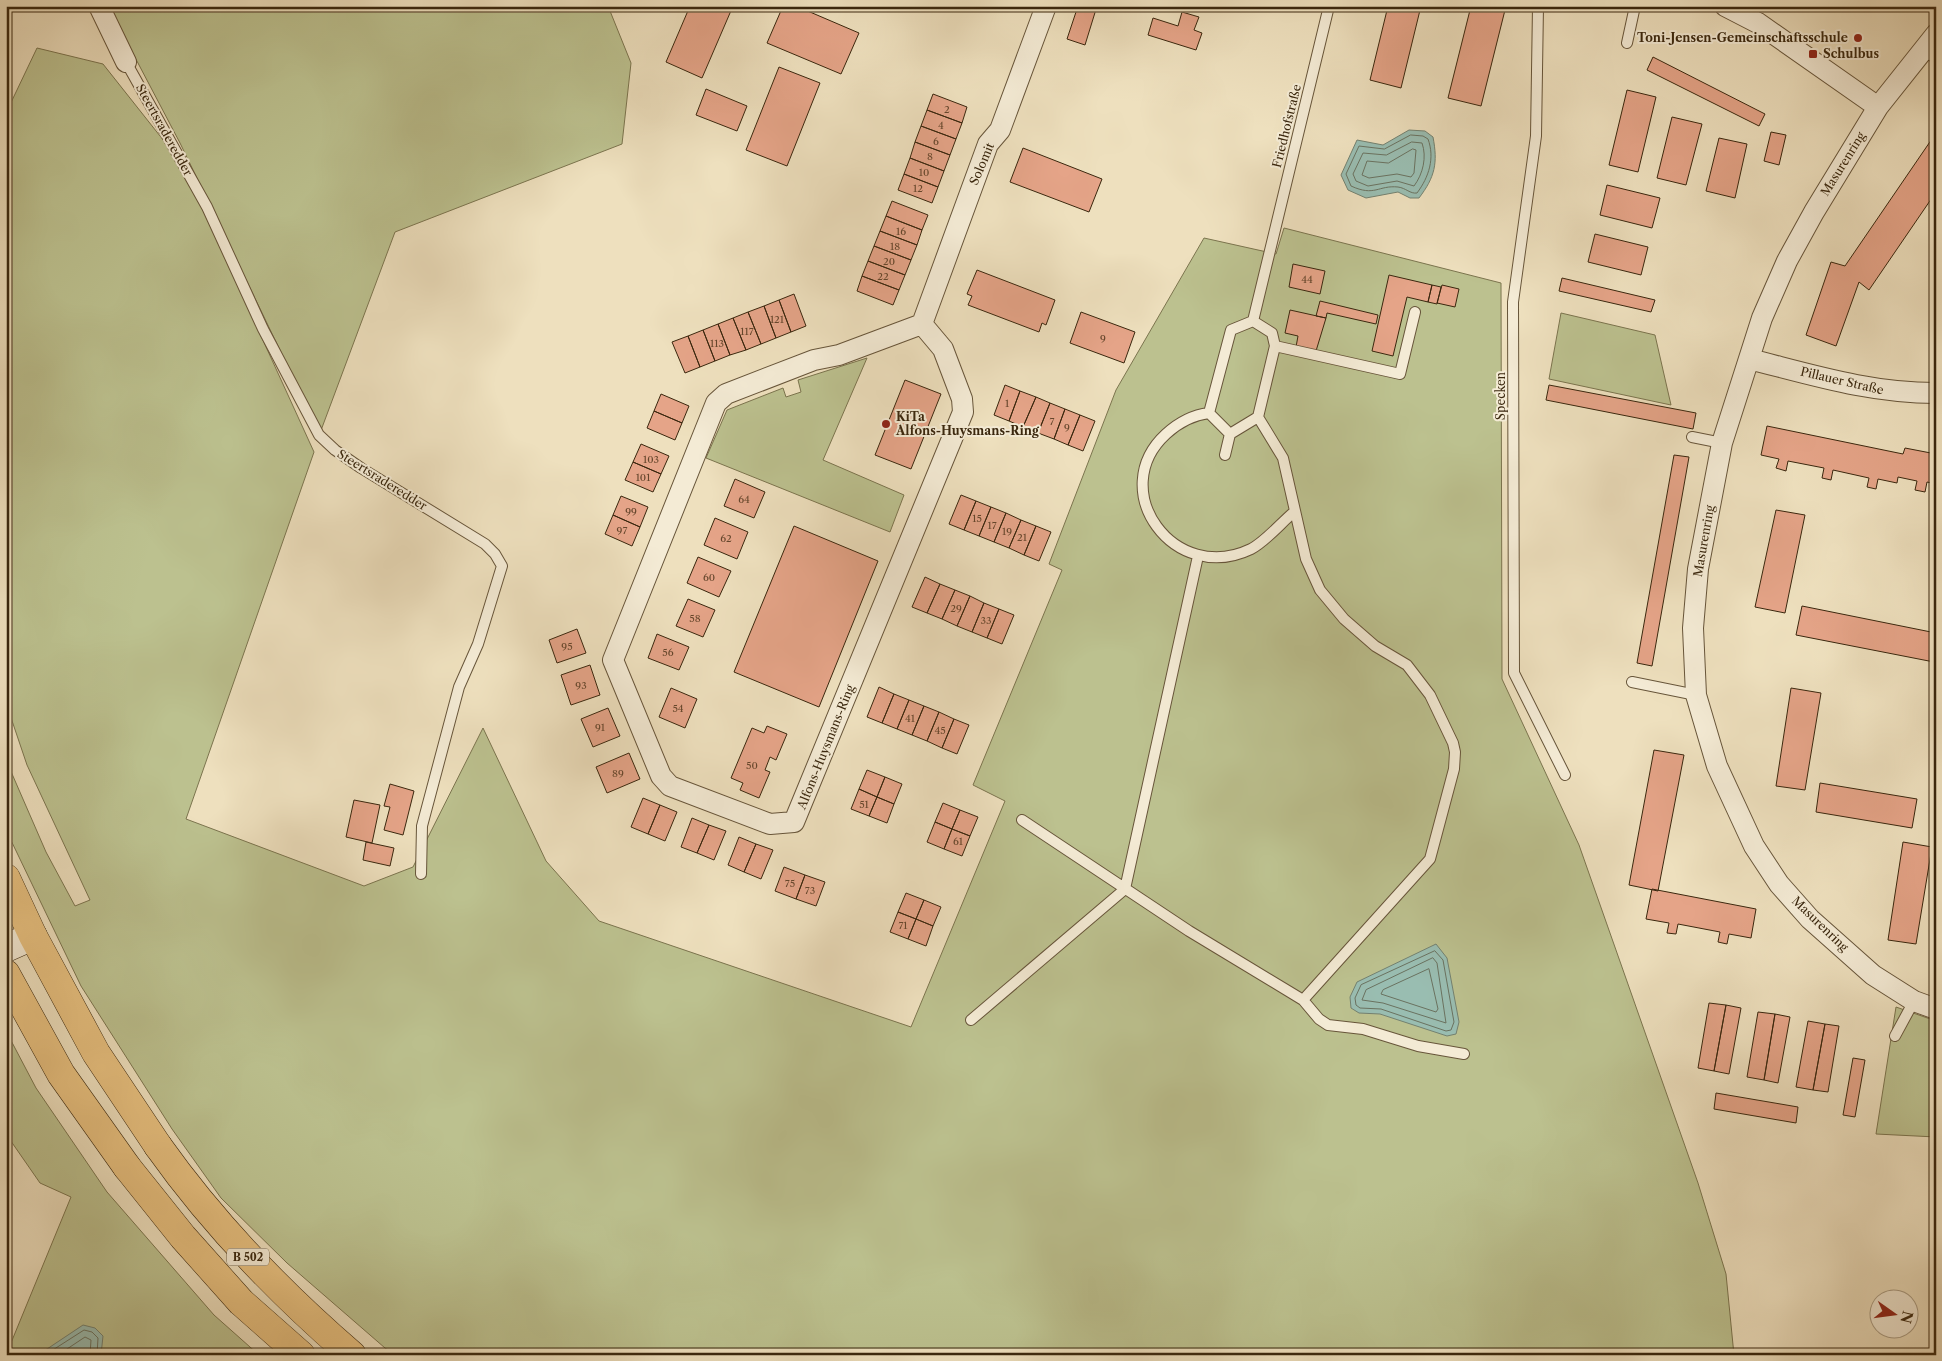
<svg xmlns="http://www.w3.org/2000/svg" width="1942" height="1361" viewBox="0 0 1942 1361" font-family="'Libre Caslon Text',serif">
<rect width="100%" height="100%" fill="#eee0be"/>
<filter id="stains"><feTurbulence type="fractalNoise" baseFrequency=".004" numOctaves="4"/><feColorMatrix values="0 0 0 0 .2 0 0 0 0 .09 0 0 0 0 .02 0 0 0 .5 -.17"/></filter>
<radialGradient id="worn" r=".72"><stop offset=".6" stop-color="#630" stop-opacity="0"/><stop offset="1" stop-color="#630" stop-opacity=".3"/></radialGradient>
<!-- green -->
<path fill="#bcc18f" stroke="#7b744e" d="M 108,6 L 608,6 L 631,63 L 622,144 L 395,232 L 320,433 L 180,143 Z
M 37,48 L 103,64 L 164,141 L 203,209 L 314,452 L 186,819 L 364,886 L 413,867 L 483,728 L 546,861 L 599,921 L 911,1027 L 1005,801 L 973,785 L 1062,570 L 1049,564 L 1116,390 L 1204,238 L 1276,254 L 1284,228 L 1501,283 L 1502,679 L 1579,845 L 1698,1183 L 1726,1274 L 1734,1355 L 395,1355 L 385,1348 L 287,1263 L 221,1198 L 172,1129 L 81,986 L 6,830 L 6,760 L 46,852 L 75,906 L 90,900 L 27,765 L 6,703 L 6,113 Z
M 1561,313 L 1655,335 L 1671,405 L 1549,379 Z
M 867,358 L 823,460 L 904,495 L 890,532 L 706,458 L 727,410 L 783,388 L 786,397 L 801,392 L 798,380 Z
M 1896,1007 L 1936,1021 L 1936,1137 L 1876,1134 Z
M 6,1031 L 36,1088 L 107,1192 L 214,1315 L 259,1355 L 6,1355 L 71,1197 L 40,1183 L 6,1134 Z"/>
<!-- water -->
<path fill="#99bdb1" stroke="#738170" d="M 1409,130 L 1425,131 L 1433,137 C 1438,163 1435,177 1419,198 L 1410,198 L 1398,192 L 1366,198 L 1348,190 L 1341,175 L 1357,140 L 1383,145 Z
M 1436,944 L 1447,958 L 1459,1022 L 1456,1034 L 1447,1036 L 1380,1014 L 1359,1013 L 1351,1008 L 1350,997 L 1357,982 Z
M 83,1325 L 95,1328 L 103,1336 L 101,1355 L 29,1355 L 47,1349 Z"/>
<g fill="none" stroke-linecap="round" stroke-linejoin="round">
<!-- shore -->
<path stroke="#6a7260" stroke-width="1" d="M 1411,135 L 1423,136 L 1428,139 C 1435,158 1429,177 1417,193 C 1410,194 1406,188 1398,187 C 1378,185 1375,197 1351,186 L 1346,174 L 1359,146 L 1384,149 Z
M 1412,142 L 1422,143 C 1427,157 1423,174 1414,186 L 1397,181 L 1368,186 L 1356,181 L 1353,174 L 1363,153 L 1386,155 Z
M 1413,149 L 1416,150 L 1414,173 L 1411,177 L 1397,174 L 1369,178 L 1362,175 L 1367,161 L 1388,163 Z
M 1435,951 L 1443,960 L 1454,1022 L 1451,1030 L 1446,1031 L 1381,1009 L 1360,1008 L 1356,1005 L 1355,998 L 1361,985 Z
M 1433,958 L 1437,963 L 1446,1023 L 1383,1003 L 1362,1000 L 1366,990 Z
M 1429,969 L 1438,1009 L 1436,1012 L 1381,994 L 1383,990 Z
M 45,1355 L 84,1330 L 92,1332 L 98,1338 L 97,1355
M 58,1355 L 85,1337 L 91,1340 L 90,1355"/>
</g>
<!-- building -->
<path fill="#e5a488" stroke="#3a270e" d="M 690,6 L 733,6 L 702,78 L 666,62 Z
M 783,6 L 796,6 L 859,33 L 841,74 L 767,43 Z
M 1078,6 L 1097,6 L 1085,45 L 1067,39 Z
M 1388,6 L 1421,6 L 1401,88 L 1370,80 Z
M 1471,6 L 1506,6 L 1481,106 L 1448,98 Z
M 1182,12 L 1199,17 L 1194,30 L 1202,33 L 1196,50 L 1148,35 L 1153,18 L 1178,26 Z
M 1653,57 L 1765,114 L 1759,126 L 1647,70 Z
M 779,67 L 820,83 L 787,166 L 746,150 Z
M 706,89 L 747,106 L 737,131 L 696,115 Z
M 1627,90 L 1656,97 L 1638,172 L 1609,165 Z
M 933,94 L 967,107 L 962,123 L 927,110 Z
M 927,110 L 962,123 L 956,139 L 921,126 Z
M 1672,117 L 1702,124 L 1686,185 L 1657,178 Z
M 921,126 L 956,139 L 950,155 L 915,142 Z
M 1771,132 L 1786,135 L 1779,165 L 1764,161 Z
M 1936,133 L 1936,192 L 1869,290 L 1859,282 L 1836,346 L 1806,335 L 1831,262 L 1845,266 Z
M 1719,138 L 1747,144 L 1735,198 L 1706,191 Z
M 915,142 L 950,155 L 944,171 L 910,158 Z
M 1023,148 L 1102,179 L 1089,212 L 1010,182 Z
M 910,158 L 944,171 L 938,187 L 904,174 Z
M 904,174 L 938,187 L 932,203 L 898,190 Z
M 1607,185 L 1660,198 L 1652,228 L 1600,215 Z
M 892,201 L 928,215 L 922,230 L 886,216 Z
M 886,216 L 922,230 L 917,245 L 880,231 Z
M 880,231 L 917,245 L 911,260 L 874,246 Z
M 1595,234 L 1648,247 L 1641,275 L 1588,262 Z
M 874,246 L 911,260 L 905,275 L 868,261 Z
M 868,261 L 905,275 L 899,290 L 862,276 Z
M 1293,264 L 1325,271 L 1320,294 L 1289,287 Z
M 977,270 L 1055,300 L 1046,325 L 1042,323 L 1039,332 L 968,305 L 972,296 L 967,294 Z
M 1389,275 L 1432,285 L 1428,302 L 1407,297 L 1393,356 L 1372,351 Z
M 862,276 L 899,290 L 893,305 L 857,291 Z
M 1562,278 L 1655,300 L 1651,312 L 1559,291 Z
M 1432,285 L 1441,287 L 1437,304 L 1428,302 Z
M 1442,285 L 1459,289 L 1455,307 L 1437,303 Z
M 794,294 L 806,326 L 791,332 L 779,300 Z
M 779,300 L 791,332 L 776,338 L 764,306 Z
M 1320,301 L 1378,315 L 1376,324 L 1327,313 L 1326,318 L 1316,316 Z
M 764,306 L 776,338 L 761,344 L 748,312 Z
M 1290,310 L 1326,318 L 1316,351 L 1296,347 L 1298,336 L 1285,333 Z
M 748,312 L 761,344 L 746,350 L 733,318 Z
M 1081,312 L 1135,332 L 1124,363 L 1070,343 Z
M 733,318 L 746,350 L 730,355 L 718,324 Z
M 718,324 L 730,355 L 715,361 L 703,330 Z
M 703,330 L 715,361 L 700,367 L 688,336 Z
M 688,336 L 700,367 L 685,373 L 672,342 Z
M 905,380 L 941,394 L 911,469 L 875,455 Z
M 1005,385 L 1020,391 L 1009,421 L 994,415 Z
M 1549,385 L 1696,413 L 1693,429 L 1546,400 Z
M 1020,391 L 1036,397 L 1023,427 L 1009,421 Z
M 661,394 L 689,406 L 682,423 L 654,411 Z
M 1036,397 L 1050,403 L 1038,433 L 1023,427 Z
M 1050,403 L 1065,409 L 1054,439 L 1038,433 Z
M 1065,409 L 1080,415 L 1068,445 L 1054,439 Z
M 654,411 L 682,423 L 675,440 L 647,428 Z
M 1080,415 L 1095,421 L 1083,451 L 1068,445 Z
M 1767,426 L 1903,454 L 1905,448 L 1936,454 L 1936,484 L 1927,482 L 1925,492 L 1915,490 L 1917,481 L 1898,477 L 1897,483 L 1878,479 L 1876,489 L 1867,487 L 1869,478 L 1833,470 L 1831,480 L 1822,478 L 1824,468 L 1788,461 L 1786,471 L 1776,468 L 1779,459 L 1761,455 Z
M 641,444 L 669,456 L 661,474 L 633,462 Z
M 1674,455 L 1689,457 L 1652,666 L 1637,663 Z
M 633,462 L 661,474 L 653,492 L 625,480 Z
M 735,479 L 765,492 L 754,518 L 724,506 Z
M 961,495 L 976,501 L 964,530 L 949,524 Z
M 621,496 L 648,507 L 640,527 L 613,515 Z
M 976,501 L 991,507 L 979,536 L 964,530 Z
M 991,507 L 1006,513 L 994,542 L 979,536 Z
M 1776,510 L 1805,515 L 1785,613 L 1755,607 Z
M 1006,513 L 1021,520 L 1009,548 L 994,542 Z
M 613,515 L 640,527 L 632,546 L 605,534 Z
M 715,518 L 748,532 L 737,559 L 704,545 Z
M 1021,520 L 1036,526 L 1024,555 L 1009,548 Z
M 794,526 L 878,561 L 819,707 L 734,672 Z
M 1036,526 L 1051,532 L 1039,561 L 1024,555 Z
M 698,557 L 731,571 L 719,597 L 687,583 Z
M 925,577 L 940,584 L 927,613 L 912,607 Z
M 940,584 L 955,590 L 942,619 L 927,613 Z
M 955,590 L 970,596 L 957,626 L 942,619 Z
M 970,596 L 984,603 L 972,632 L 957,626 Z
M 688,599 L 715,610 L 703,637 L 676,626 Z
M 984,603 L 999,609 L 987,638 L 972,632 Z
M 1802,606 L 1936,633 L 1934,662 L 1796,635 Z
M 999,609 L 1014,615 L 1002,644 L 987,638 Z
M 577,629 L 586,653 L 557,663 L 549,640 Z
M 657,634 L 689,647 L 679,670 L 648,658 Z
M 590,665 L 600,695 L 571,705 L 561,675 Z
M 879,687 L 894,694 L 882,723 L 867,717 Z
M 671,688 L 697,699 L 685,728 L 659,717 Z
M 1791,688 L 1821,693 L 1805,790 L 1776,786 Z
M 894,694 L 909,700 L 897,729 L 882,723 Z
M 909,700 L 924,706 L 912,735 L 897,729 Z
M 924,706 L 939,712 L 927,741 L 912,735 Z
M 608,708 L 620,736 L 593,747 L 581,719 Z
M 939,712 L 954,719 L 942,748 L 927,741 Z
M 954,719 L 969,725 L 957,754 L 942,748 Z
M 767,726 L 787,734 L 776,760 L 770,757 L 765,770 L 770,772 L 759,798 L 740,790 L 743,783 L 731,778 L 752,728 L 764,733 Z
M 1654,750 L 1684,755 L 1658,891 L 1629,885 Z
M 629,753 L 640,779 L 607,793 L 596,767 Z
M 867,770 L 885,777 L 877,797 L 859,789 Z
M 885,777 L 902,784 L 894,804 L 877,797 Z
M 1820,783 L 1917,799 L 1912,828 L 1816,812 Z
M 390,784 L 414,791 L 403,835 L 384,830 L 390,807 L 384,806 Z
M 859,789 L 877,797 L 869,816 L 851,809 Z
M 877,797 L 894,804 L 887,823 L 869,816 Z
M 643,798 L 660,805 L 648,834 L 631,827 Z
M 354,800 L 380,805 L 372,843 L 346,837 Z
M 943,803 L 960,810 L 952,829 L 935,822 Z
M 660,805 L 677,812 L 665,841 L 648,834 Z
M 960,810 L 978,817 L 970,836 L 952,829 Z
M 692,818 L 709,825 L 697,853 L 681,847 Z
M 935,822 L 952,829 L 944,849 L 927,842 Z
M 709,825 L 726,831 L 714,860 L 697,853 Z
M 952,829 L 970,836 L 962,856 L 944,849 Z
M 739,837 L 756,844 L 744,872 L 728,865 Z
M 366,842 L 394,848 L 390,866 L 363,860 Z
M 1903,842 L 1932,847 L 1916,944 L 1888,940 Z
M 756,844 L 773,850 L 761,879 L 744,872 Z
M 784,867 L 805,875 L 796,899 L 775,891 Z
M 805,875 L 825,882 L 816,906 L 796,899 Z
M 1652,889 L 1756,909 L 1751,938 L 1729,934 L 1727,944 L 1718,942 L 1720,932 L 1678,924 L 1676,934 L 1667,933 L 1669,923 L 1646,919 Z
M 906,893 L 924,900 L 916,919 L 898,912 Z
M 924,900 L 941,907 L 933,926 L 916,919 Z
M 898,912 L 916,919 L 908,939 L 890,932 Z
M 916,919 L 933,926 L 926,946 L 908,939 Z
M 1709,1003 L 1726,1005 L 1714,1071 L 1698,1068 Z
M 1726,1005 L 1741,1008 L 1729,1074 L 1714,1071 Z
M 1758,1012 L 1775,1014 L 1764,1080 L 1747,1077 Z
M 1775,1014 L 1790,1017 L 1778,1083 L 1764,1080 Z
M 1808,1021 L 1825,1024 L 1813,1090 L 1796,1087 Z
M 1825,1024 L 1839,1026 L 1828,1092 L 1813,1090 Z
M 1853,1058 L 1865,1060 L 1855,1117 L 1843,1115 Z
M 1716,1093 L 1798,1107 L 1796,1123 L 1714,1109 Z"/>
<g fill="none" stroke-linecap="round" stroke-linejoin="round">
<!-- lane casing -->
<g stroke="#67553a" stroke-width="12">
<path id="lane" d="M 1538,6 L 1536,136 L 1513,302 L 1514,673 L 1565,775
M 1627,43 L 1635,6
M 1921,50 L 1936,58
M 126,62 L 207,207 L 263,329 L 319,435 L 335,450 L 361,468 L 485,544 L 495,554 L 502,566 L 478,644 L 459,687 L 422,826 L 421,874
M 1253,321 L 1329,6
M 1253,321 L 1272,333 L 1275,346 L 1258,417 L 1230,434 L 1209,413 L 1231,330 Z
M 1275,346 L 1400,374 L 1415,312
M 1209,413 C 1193,415 1178,423 1166,434 C 1105,490 1174,586 1251,549 C 1265,542 1282,522 1294,512
M 1692,437 L 1722,443
M 1225,455 L 1230,434
M 1632,682 L 1696,695
M 1022,820 L 1189,931 L 1303,1000 L 1430,859 L 1454,769 L 1455,752 L 1453,743 L 1430,695 L 1407,665 L 1375,646 L 1344,619 L 1320,590 L 1306,559 L 1283,458 L 1258,417
M 1303,1000 L 1319,1019 L 1328,1025 L 1363,1029 L 1418,1046 L 1464,1054
M 971,1020 L 1125,889 L 1198,556
M 1895,1036 L 1914,1001"/>
</g>
<!-- street casing -->
<g stroke="#67553a" stroke-width="22">
<path id="street" d="M 99,6 L 126,62
M 1725,6 L 1758,23 L 1878,107
M 1936,34 L 1878,107 L 1814,212 L 1787,261 L 1762,318 L 1722,443 L 1698,569 L 1693,628 L 1696,695 L 1717,766 L 1754,846 L 1779,884 L 1810,919 L 1873,975 L 1914,1001 L 1936,1009
M 922,324 L 943,349 L 962,399 L 963,412 L 794,822 L 770,824 L 670,786 L 661,776 L 613,660 L 716,403 L 726,394 L 814,360 L 839,355 Z
M 922,324 L 988,144 L 1000,130 L 1046,6
M 1749,359 C 1813,375 1869,393 1936,393"/>
</g>
<!-- secondary casing -->
<g stroke="#3a270e" stroke-width="29">
<path id="secondary" d="M 6,948 L 33,936"/>
</g>
<!-- primary casing -->
<g stroke="#3a270e" stroke-width="29">
<path id="primary" d="M 6,878 L 33,936 L 96,1053 L 158,1146
M 6,974 L 61,1074 L 127,1167"/>
</g>
<!-- highway casing -->
<g stroke="#3a270e" stroke-width="29">
<path id="highway" d="M 158,1146 C 214,1225 279,1292 352,1355
M 127,1167 L 183,1237 L 241,1302 L 301,1355"/>
</g>
<!-- lane -->
<use href="#lane" stroke="#f4ebd5" stroke-width="10"/>
<!-- street -->
<use href="#street" stroke="#f4ebd5" stroke-width="20"/>
<!-- secondary -->
<use href="#secondary" stroke="#f4ebd5" stroke-width="28"/>
<!-- primary -->
<use href="#primary" stroke="#e7c07f" stroke-width="28"/>
<!-- highway -->
<use href="#highway" stroke="#e7c07f" stroke-width="28"/>
</g>
<!-- markers -->
<g fill="#8f2418" stroke="#f4ebd5" stroke-width="2">
<circle cx="1858" cy="38" r="5"/>
<rect x="1808" y="49" width="10" height="10" rx="2.5"/>
<circle cx="886" cy="424" r="5"/>
</g>
<g text-anchor="middle" stroke-width="4" stroke-linejoin="round" paint-order="stroke">
<!-- number labels -->
<g font-size="10" fill="#65462c">
<text x="947" y="113">2</text>
<text x="941" y="129">4</text>
<text x="936" y="145">6</text>
<text x="930" y="160">8</text>
<text x="924" y="176">10</text>
<text x="918" y="192">12</text>
<text x="901" y="235">16</text>
<text x="895" y="250">18</text>
<text x="889" y="265">20</text>
<text x="883" y="280">22</text>
<text x="1307" y="283">44</text>
<text x="777" y="323">121</text>
<text x="747" y="335">117</text>
<text x="1103" y="342">9</text>
<text x="717" y="347">113</text>
<text x="1007" y="407">1</text>
<text x="1052" y="425">7</text>
<text x="1067" y="431">9</text>
<text x="651" y="463">103</text>
<text x="643" y="481">101</text>
<text x="744" y="503">64</text>
<text x="631" y="515">99</text>
<text x="977" y="522">15</text>
<text x="992" y="529">17</text>
<text x="622" y="534">97</text>
<text x="1007" y="535">19</text>
<text x="1022" y="541">21</text>
<text x="726" y="542">62</text>
<text x="709" y="581">60</text>
<text x="956" y="612">29</text>
<text x="695" y="622">58</text>
<text x="986" y="624">33</text>
<text x="567" y="650">95</text>
<text x="668" y="656">56</text>
<text x="581" y="689">93</text>
<text x="678" y="712">54</text>
<text x="910" y="722">41</text>
<text x="600" y="731">91</text>
<text x="940" y="734">45</text>
<text x="752" y="769">50</text>
<text x="618" y="777">89</text>
<text x="864" y="808">51</text>
<text x="958" y="845">61</text>
<text x="790" y="887">75</text>
<text x="810" y="894">73</text>
<text x="903" y="929">71</text>
</g>
<!-- shield labels -->
<rect fill="#f4ebd5" stroke="#72624a" stroke-width="1" x="227" y="1248.5" width="42" height="17" rx="4"/>
<g font-size="11" font-weight="bold" fill="#3a270e">
<text x="248" y="1261">B 502</text>
</g>
<!-- poi labels -->
<g font-size="12" font-weight="bold" fill="#3a270e" stroke="#f4ebd5" text-anchor="start">
<text x="1848" y="42" text-anchor="end">Toni-Jensen-Gemeinschaftsschule</text>
<text x="1823" y="58">Schulbus</text>
<text x="896" y="421">KiTa<tspan x="896" dy="14">Alfons-Huysmans-Ring</tspan></text>
</g>
<!-- street labels -->
<g font-size="12" fill="#3a270e" stroke="#f4ebd5">
<text transform="translate(1287 126) rotate(-76)" y="4">Friedhofstraße</text>
<text transform="translate(164 130) rotate(61)" y="4">Steertsraderedder</text>
<text transform="translate(982 164) rotate(-67)" y="4">Solomit</text>
<text transform="translate(1843 164) rotate(-58)" y="4">Masurenring</text>
<text transform="translate(1842 381) rotate(13)" y="4">Pillauer Straße</text>
<text transform="translate(1501 396) rotate(-90)" y="4">Specken</text>
<text transform="translate(382 480) rotate(32)" y="4">Steertsraderedder</text>
<text transform="translate(1704 541) rotate(-80)" y="4">Masurenring</text>
<text transform="translate(826 747) rotate(-68)" y="4">Alfons-Huysmans-Ring</text>
<text transform="translate(1820 924) rotate(44)" y="4">Masurenring</text>
</g>
</g>
<!-- margin -->
<rect width="1942" height="1361" fill="none" stroke="#eee0be" stroke-width="25"/>
<rect x="8" y="8" width="1927" height="1346" fill="none" stroke="#3a270e" stroke-width="2.5"/>
<rect x="12" y="12" width="1917" height="1336" fill="none" stroke="#3a270e"/>
<!-- north arrow -->
<g transform="translate(1894 1314) rotate(104)"><circle r="24" fill="#f4ebd5" stroke="#aa9d85"/>
<path d="M0-4L9 19L0 12L-9 19Z" fill="#8f2418"/>
<text y="-8" font-size="14" font-weight="bold" text-anchor="middle" fill="#3a270e">N</text>
</g>
<rect width="100%" height="100%" filter="url(#stains)"/>
<rect width="100%" height="100%" fill="url(#worn)"/>
</svg>
